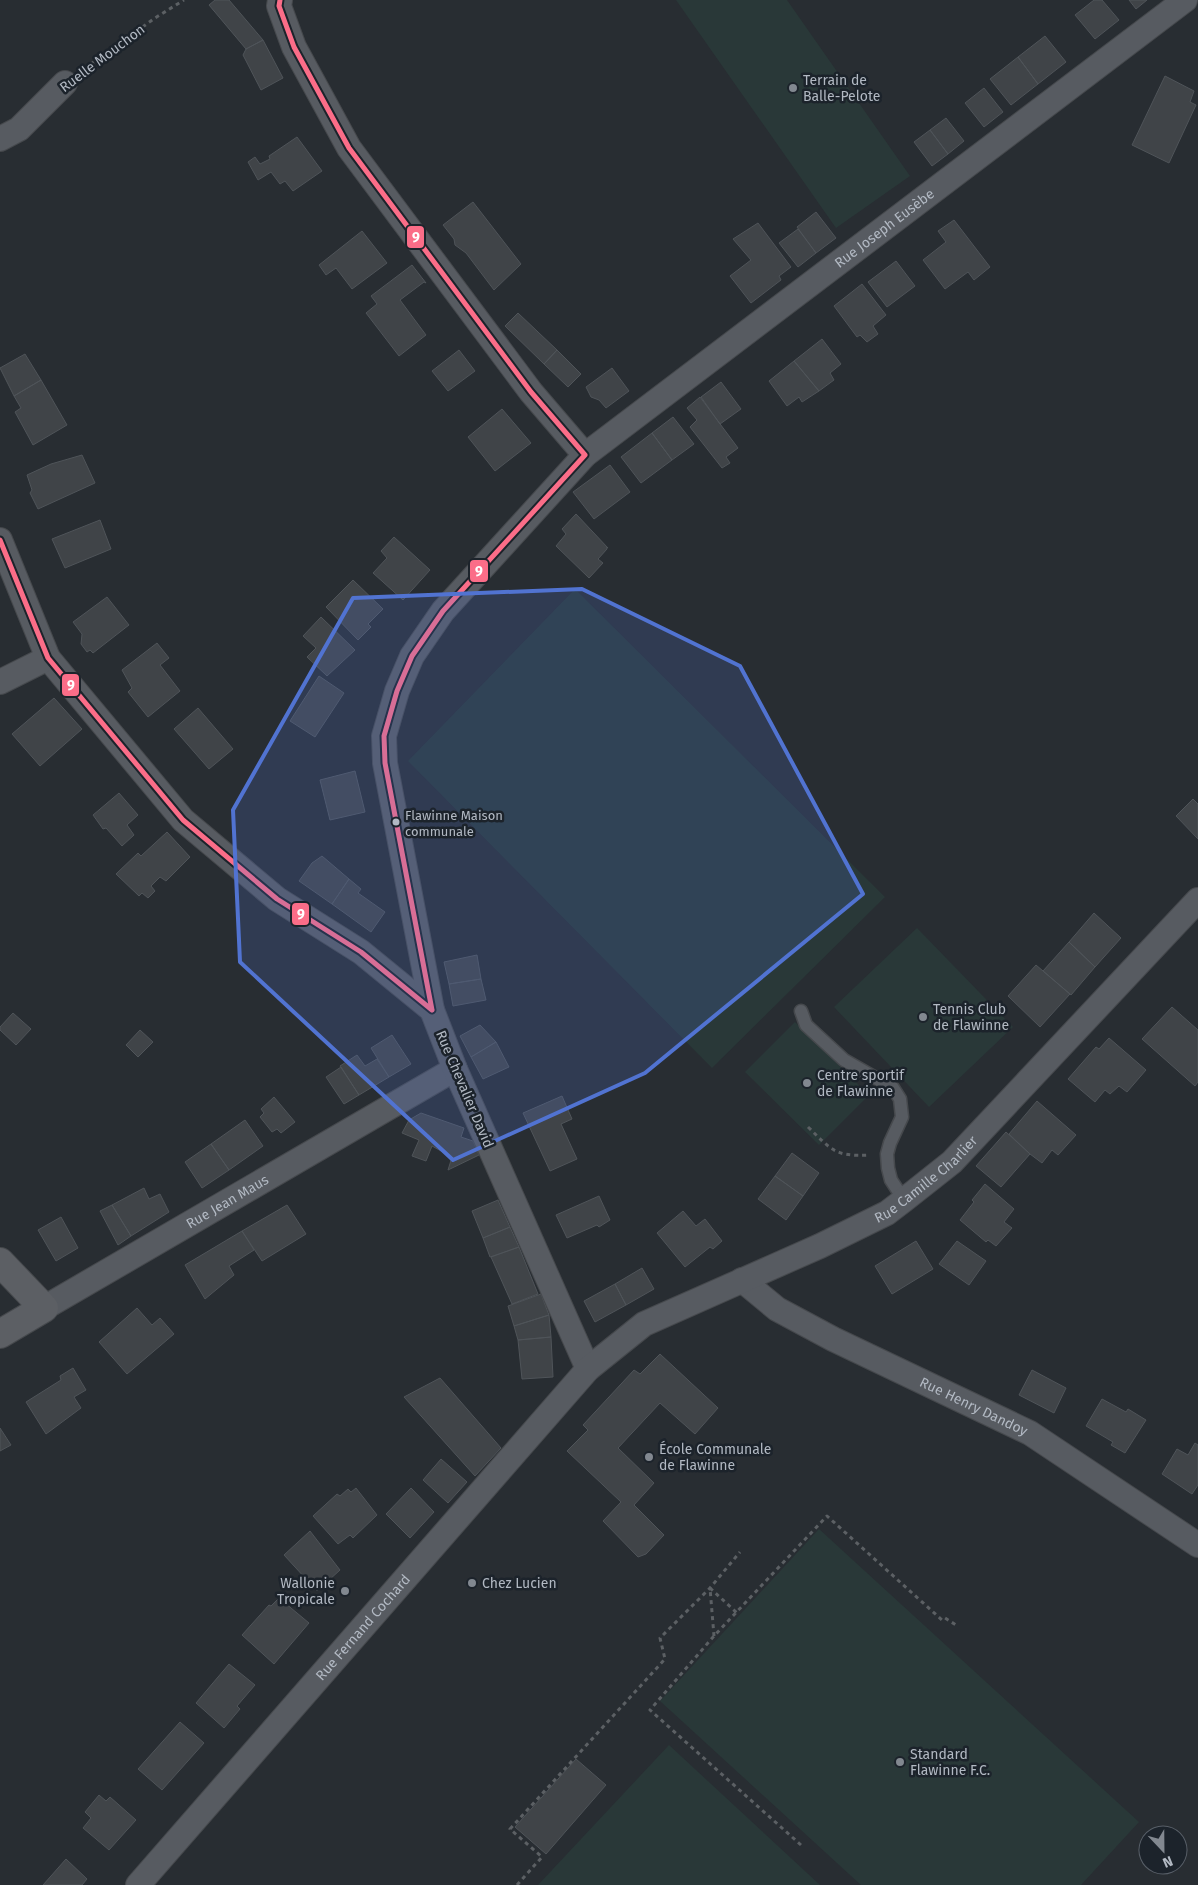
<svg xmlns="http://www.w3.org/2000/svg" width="1198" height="1885" viewBox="0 0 1198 1885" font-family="'Fira Sans',sans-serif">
<rect width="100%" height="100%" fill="#282d32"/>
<!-- green -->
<path fill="#293838" d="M 676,0 L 787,0 L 910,176 L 836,228 Z
M 575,589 L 885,897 L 712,1068 L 408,761 Z
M 917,928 L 1013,1027 L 929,1107 L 834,1007 Z
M 795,1022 L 869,1095 L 819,1145 L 745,1072 Z
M 819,1529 L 1139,1822 L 1081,1885 L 861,1885 L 660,1701 Z
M 669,1745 L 820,1885 L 538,1885 Z"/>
<!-- building -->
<path fill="#404448" stroke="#4f5459" d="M 215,0 L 229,0 L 263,40 L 246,49 L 209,5 Z
M 1094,0 L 1102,0 L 1119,20 L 1095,39 L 1075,15 Z
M 1129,0 L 1147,0 L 1136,9 Z
M 1045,36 L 1066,62 L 1038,84 L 1018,57 Z
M 263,40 L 283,78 L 261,90 L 243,55 L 246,49 Z
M 1018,57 L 1038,84 L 1011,105 L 990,79 Z
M 1165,76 L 1194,91 L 1190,102 L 1196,105 L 1169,163 L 1132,145 Z
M 984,88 L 1003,112 L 984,127 L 965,103 Z
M 946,118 L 964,141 L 948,154 L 930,130 Z
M 930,130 L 948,154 L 932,166 L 914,142 Z
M 297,137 L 322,171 L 293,191 L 285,181 L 280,184 L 271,172 L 258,180 L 248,162 L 255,157 L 260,164 L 270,159 L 269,156 Z
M 473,202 L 521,264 L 494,290 L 466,253 L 455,245 L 454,239 L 443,225 Z
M 816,212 L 836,238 L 816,253 L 797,227 Z
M 954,220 L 990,267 L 974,280 L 968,272 L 945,289 L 923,260 L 946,242 L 938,231 Z
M 758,223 L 791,267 L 779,276 L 781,280 L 751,303 L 730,276 L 751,260 L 733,239 Z
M 798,229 L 816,253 L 798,267 L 779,243 Z
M 362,231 L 387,263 L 352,289 L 336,268 L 326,275 L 319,265 Z
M 896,261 L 915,286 L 887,307 L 868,282 Z
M 412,265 L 426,283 L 424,282 L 400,300 L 426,335 L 399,356 L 366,313 L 377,304 L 371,296 Z
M 862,284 L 886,315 L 873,326 L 878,334 L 867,342 L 860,335 L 857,337 L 834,306 Z
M 518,313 L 557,350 L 544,364 L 505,326 Z
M 822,339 L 841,364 L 830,373 L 834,380 L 819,391 L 794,361 Z
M 459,350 L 475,371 L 448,391 L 432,371 Z
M 557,350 L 581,374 L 568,387 L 544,364 Z
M 25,354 L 41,380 L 14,396 L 0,368 Z
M 794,361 L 819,391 L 802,402 L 799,397 L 787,406 L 769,381 Z
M 612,368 L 629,391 L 606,408 L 599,400 L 591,397 L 586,387 Z
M 41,380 L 67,425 L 33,445 L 15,412 L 21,408 L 14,396 Z
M 721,382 L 741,409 L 720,424 L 701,397 Z
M 700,397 L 738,448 L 726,457 L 730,463 L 722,468 L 690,427 L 697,420 L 687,408 Z
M 502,409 L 531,443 L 495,471 L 468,437 Z
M 673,417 L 694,444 L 672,460 L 652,433 Z
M 652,433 L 672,460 L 641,483 L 621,457 Z
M 82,455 L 95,483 L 38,509 L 30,493 L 32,490 L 27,475 L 51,464 Z
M 610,465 L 630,492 L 594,519 L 573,492 Z
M 576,514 L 608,548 L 607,547 L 607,549 L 598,559 L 603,563 L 589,578 L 556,546 L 566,534 L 562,529 Z
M 100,520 L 111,549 L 65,568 L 52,539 Z
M 394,537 L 430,570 L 403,600 L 373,573 L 387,558 L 381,551 Z
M 353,580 L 383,609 L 368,624 L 371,627 L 358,640 L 326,607 Z
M 107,597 L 129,625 L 93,653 L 90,650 L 87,652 L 81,644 L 82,634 L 73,622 Z
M 321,617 L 355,650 L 327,676 L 307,657 L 316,648 L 303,636 Z
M 157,643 L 169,658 L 160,665 L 180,691 L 148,717 L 128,692 L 132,688 L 122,670 Z
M 319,676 L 344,693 L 315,737 L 290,721 Z
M 54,698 L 82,729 L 40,766 L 12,734 Z
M 198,708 L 233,749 L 209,769 L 174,729 Z
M 355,771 L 365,812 L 330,820 L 320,780 Z
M 119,793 L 138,815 L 127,825 L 134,835 L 122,846 L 106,828 L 103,829 L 93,815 Z
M 1193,799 L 1198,804 L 1198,839 L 1176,816 Z
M 167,832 L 190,857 L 166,881 L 160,877 L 151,886 L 155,891 L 148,898 L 142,893 L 139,896 L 116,874 L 138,853 L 141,856 Z
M 322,856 L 349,879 L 332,904 L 299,881 L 312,863 Z
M 349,879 L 361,889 L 358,893 L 385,912 L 371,932 L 332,904 Z
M 1094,913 L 1121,938 L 1095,967 L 1069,942 Z
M 1069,942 L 1095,967 L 1071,995 L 1043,971 Z
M 477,955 L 481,979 L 449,984 L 444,962 Z
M 1036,965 L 1070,994 L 1040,1027 L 1008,996 Z
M 481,979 L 486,1000 L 453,1006 L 449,984 Z
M 1172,1007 L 1198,1030 L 1198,1082 L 1195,1086 L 1142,1039 Z
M 13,1013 L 31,1029 L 16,1045 L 0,1030 L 0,1027 Z
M 480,1025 L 496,1042 L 471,1057 L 460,1036 Z
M 140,1030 L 153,1042 L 138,1057 L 126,1045 Z
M 392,1035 L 411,1064 L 389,1077 L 371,1048 Z
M 1109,1038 L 1146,1070 L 1127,1092 L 1119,1086 L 1110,1094 L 1105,1090 L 1095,1102 L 1068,1079 L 1096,1047 L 1099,1049 Z
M 496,1042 L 509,1067 L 483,1079 L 471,1057 Z
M 357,1055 L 365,1066 L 377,1059 L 389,1077 L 359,1095 L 340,1066 Z
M 341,1067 L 359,1095 L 344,1104 L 326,1077 Z
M 562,1096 L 572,1119 L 561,1124 L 577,1159 L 550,1171 L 523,1113 Z
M 274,1097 L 295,1122 L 281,1133 L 277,1129 L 272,1132 L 260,1117 L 264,1113 L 261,1109 Z
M 1037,1101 L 1076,1135 L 1058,1155 L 1052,1150 L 1042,1163 L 1030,1154 L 1009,1134 Z
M 421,1113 L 464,1128 L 461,1137 L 473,1141 L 479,1155 L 448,1170 L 452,1157 L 432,1146 L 426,1161 L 412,1156 L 419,1140 L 402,1133 L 409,1120 Z
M 245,1120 L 263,1146 L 229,1170 L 211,1144 Z
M 1006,1132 L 1030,1154 L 1001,1187 L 976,1166 Z
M 211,1144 L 229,1170 L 202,1188 L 185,1162 Z
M 792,1153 L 819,1173 L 803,1196 L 775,1176 Z
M 775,1176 L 803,1196 L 786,1220 L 758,1199 Z
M 985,1184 L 1014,1209 L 1004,1222 L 1012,1228 L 996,1246 L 988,1240 L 986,1242 L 960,1220 L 974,1202 L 972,1200 Z
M 144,1188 L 149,1199 L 160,1194 L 169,1212 L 131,1236 L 112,1205 Z
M 599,1196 L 610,1220 L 599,1227 L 597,1225 L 567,1238 L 556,1215 Z
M 498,1200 L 510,1227 L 483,1238 L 472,1211 Z
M 112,1205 L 131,1236 L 118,1245 L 100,1211 Z
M 287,1205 L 306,1234 L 262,1261 L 242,1231 Z
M 683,1211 L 696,1226 L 705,1219 L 722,1241 L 713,1249 L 710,1247 L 685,1267 L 657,1233 Z
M 61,1217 L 78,1248 L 56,1261 L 38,1230 Z
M 510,1227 L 519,1247 L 490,1257 L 483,1238 Z
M 242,1231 L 254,1250 L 229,1266 L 234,1275 L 205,1299 L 185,1265 Z
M 916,1241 L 933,1269 L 892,1294 L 875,1266 Z
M 957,1241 L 986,1261 L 969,1285 L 939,1264 Z
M 519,1247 L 538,1294 L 512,1304 L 491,1257 Z
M 642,1268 L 654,1289 L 626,1305 L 615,1284 Z
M 615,1284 L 626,1305 L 595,1322 L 584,1301 Z
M 541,1294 L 549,1315 L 514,1326 L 508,1306 Z
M 137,1308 L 152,1325 L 160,1318 L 174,1334 L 127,1374 L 99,1342 Z
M 549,1315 L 551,1337 L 518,1340 L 514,1326 Z
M 551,1337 L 553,1377 L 522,1379 L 518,1340 Z
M 660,1354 L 718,1408 L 695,1434 L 660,1403 L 618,1448 L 654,1483 L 634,1505 L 664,1535 L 646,1554 L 638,1557 L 603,1521 L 621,1502 L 567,1451 L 588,1430 L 583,1425 L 634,1370 L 640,1374 Z
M 73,1368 L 86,1390 L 74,1397 L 81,1408 L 46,1434 L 26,1402 L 61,1380 L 60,1376 Z
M 1032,1370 L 1066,1388 L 1054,1413 L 1019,1395 Z
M 440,1378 L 501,1448 L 475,1476 L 404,1397 Z
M 1102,1399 L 1126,1412 L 1128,1409 L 1146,1420 L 1125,1453 L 1111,1445 L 1113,1442 L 1086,1426 Z
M 0,1428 L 11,1445 L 0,1451 Z
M 1195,1443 L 1198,1445 L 1198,1485 L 1192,1494 L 1162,1474 L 1177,1449 L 1188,1455 Z
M 441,1459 L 467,1482 L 448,1503 L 423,1480 Z
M 356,1488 L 377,1515 L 353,1538 L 350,1535 L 338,1544 L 313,1516 L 337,1494 L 340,1496 L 348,1489 L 351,1492 Z
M 411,1488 L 434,1512 L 410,1538 L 386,1514 Z
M 310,1531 L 340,1570 L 317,1591 L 284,1555 Z
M 279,1598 L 309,1623 L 274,1664 L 242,1635 L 269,1605 L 271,1606 Z
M 229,1664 L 255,1685 L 237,1706 L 240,1709 L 224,1728 L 196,1703 Z
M 180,1722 L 204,1743 L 162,1790 L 138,1769 Z
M 576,1759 L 606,1785 L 546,1854 L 515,1827 Z
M 99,1795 L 106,1801 L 110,1797 L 136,1820 L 109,1850 L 83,1828 L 91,1818 L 85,1812 Z
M 66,1859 L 87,1879 L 82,1885 L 43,1885 Z"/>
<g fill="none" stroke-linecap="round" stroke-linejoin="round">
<!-- lane casing -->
<g stroke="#46494d" stroke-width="15">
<path id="lane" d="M 801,1011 L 806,1025 L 844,1060 L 893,1088 L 900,1099 L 902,1117 L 890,1143 L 887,1154 L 888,1168 L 891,1180 L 904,1200"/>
</g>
<!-- street casing -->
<g stroke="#46494d" stroke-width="26">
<g id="street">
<path d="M 280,0 L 279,6 L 294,47 L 349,148 L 531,392 L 585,455"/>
<path d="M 0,139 L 19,129 L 65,83"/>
<path d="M 0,540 L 48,658 L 183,820 L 277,899 L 361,952 L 432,1010"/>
<path d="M 0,682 L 48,658"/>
<path id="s1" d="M 742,1280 L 777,1309 L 833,1339 L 1030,1433 L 1198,1545"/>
<path id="s2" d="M 44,1308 L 455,1069"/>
<path id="s3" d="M 588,1369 L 455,1069 L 432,1010 L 385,763 L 384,736 L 397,691 L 412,656 L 443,611 L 585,455 L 1185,0"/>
<path id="s4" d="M 138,1885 L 588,1369 L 644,1324 L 820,1246 L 887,1213 L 904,1200 L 952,1162 L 1198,900"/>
</g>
</g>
<!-- secondary casing -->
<g stroke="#46494d" stroke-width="30">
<path id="secondary" d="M 0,1262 L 44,1308 L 0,1334"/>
</g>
<!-- path -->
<path stroke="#5c6064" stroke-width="3" stroke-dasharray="4 4" stroke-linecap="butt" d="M 84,69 L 155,18 L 184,0
M 808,1127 C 831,1149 834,1157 869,1155
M 714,1636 L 710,1588 L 737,1613
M 801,1845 L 650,1710 L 714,1636 L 827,1516 L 942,1620 L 945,1618 L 956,1625
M 517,1885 L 542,1857 L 510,1829 L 665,1659 L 660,1638 L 710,1588 L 740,1552"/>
<!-- lane -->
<use href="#lane" stroke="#575b61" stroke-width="12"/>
<!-- street -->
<use href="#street" stroke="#575b61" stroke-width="24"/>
<!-- secondary -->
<use href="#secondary" stroke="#5c5f64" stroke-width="28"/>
<!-- bus-1 casing -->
<g stroke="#1c232b" stroke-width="9">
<path id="bus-1" d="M 280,0 L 279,6 L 294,47 L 349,148 L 531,392 L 585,455
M 0,540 L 48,658 L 183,820 L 277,899 L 361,952 L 432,1010
M 432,1010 L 385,763 L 384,736 L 397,691 L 412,656 L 443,611 L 585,455"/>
</g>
<!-- bus-1 -->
<use href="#bus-1" stroke="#fb6d88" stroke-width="5"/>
</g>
<!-- marked area -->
<path fill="#5173d1" fill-opacity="0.2" stroke="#5173d1" stroke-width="4" stroke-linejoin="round" d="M 582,589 L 740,666 L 863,894 L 645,1073 L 453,1160 L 240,962 L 233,810 L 353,598 Z"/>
<!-- markers -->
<g fill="#828890" stroke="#1c232b" stroke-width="2">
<circle cx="793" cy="88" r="5"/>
<circle cx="923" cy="1017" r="5"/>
<circle cx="807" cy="1083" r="5"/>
<circle cx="649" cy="1457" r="5"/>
<circle cx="472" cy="1583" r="5"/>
<circle cx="345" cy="1591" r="5"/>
<circle cx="900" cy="1762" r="5"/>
</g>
<circle fill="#b2b9c3" stroke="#1c232b" stroke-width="2" cx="396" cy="822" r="4.5"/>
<g text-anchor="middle" stroke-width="5" stroke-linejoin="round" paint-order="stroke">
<!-- bus labels -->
<g font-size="13" fill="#b2b9c3" stroke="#1c232b" text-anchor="start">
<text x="405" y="820">Flawinne Maison<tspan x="405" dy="16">communale</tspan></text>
</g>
<!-- street labels -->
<g font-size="14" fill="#b2b9c3" stroke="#1c232b">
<text transform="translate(102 58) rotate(-37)" y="5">Ruelle Mouchon</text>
<text dy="5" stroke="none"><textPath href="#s3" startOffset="1396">Rue Joseph Eusèbe</textPath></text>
<text transform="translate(465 1089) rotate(67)" y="5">Rue Chevalier David</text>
<text dy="5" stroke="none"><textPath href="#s4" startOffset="1075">Rue Camille Charlier</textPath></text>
<text dy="5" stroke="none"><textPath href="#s2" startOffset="212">Rue Jean Maus</textPath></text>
<text dy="5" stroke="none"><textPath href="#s1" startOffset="265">Rue Henry Dandoy</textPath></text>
<text dy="5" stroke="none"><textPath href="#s4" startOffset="342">Rue Fernand Cochard</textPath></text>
</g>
<!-- poi labels -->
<g font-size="14" fill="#b2b9c3" stroke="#1c232b" text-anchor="start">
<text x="803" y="85">Terrain de<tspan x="803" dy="16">Balle-Pelote</tspan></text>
<text x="933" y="1014">Tennis Club<tspan x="933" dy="16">de Flawinne</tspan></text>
<text x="817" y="1080">Centre sportif<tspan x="817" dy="16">de Flawinne</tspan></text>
<text x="659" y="1454">École Communale<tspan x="659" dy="16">de Flawinne</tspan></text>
<text x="335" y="1588" text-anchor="end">Wallonie<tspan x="335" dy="16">Tropicale</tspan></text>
<text x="482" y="1588">Chez Lucien</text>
<text x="910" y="1759">Standard<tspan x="910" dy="16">Flawinne F.C.</tspan></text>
</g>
</g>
<g stroke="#1c232b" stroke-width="2">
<rect x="406" y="225" width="19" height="24" rx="5" fill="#fb6d88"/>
<rect x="469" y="559" width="20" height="24" rx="5" fill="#fb6d88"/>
<rect x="61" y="673" width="19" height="24" rx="5" fill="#fb6d88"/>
<rect x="291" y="902" width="19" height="24" rx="5" fill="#fb6d88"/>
</g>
<g font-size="14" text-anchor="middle" font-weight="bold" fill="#fff">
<text x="416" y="242">9</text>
<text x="479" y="576">9</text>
<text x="71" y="690">9</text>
<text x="301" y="919">9</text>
</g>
<!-- north arrow -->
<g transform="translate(1163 1850) rotate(158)"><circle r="24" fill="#1c232b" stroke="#585f68"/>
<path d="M0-4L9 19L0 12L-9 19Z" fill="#828890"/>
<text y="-8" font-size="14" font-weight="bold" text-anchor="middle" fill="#b2b9c3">N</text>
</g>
</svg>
